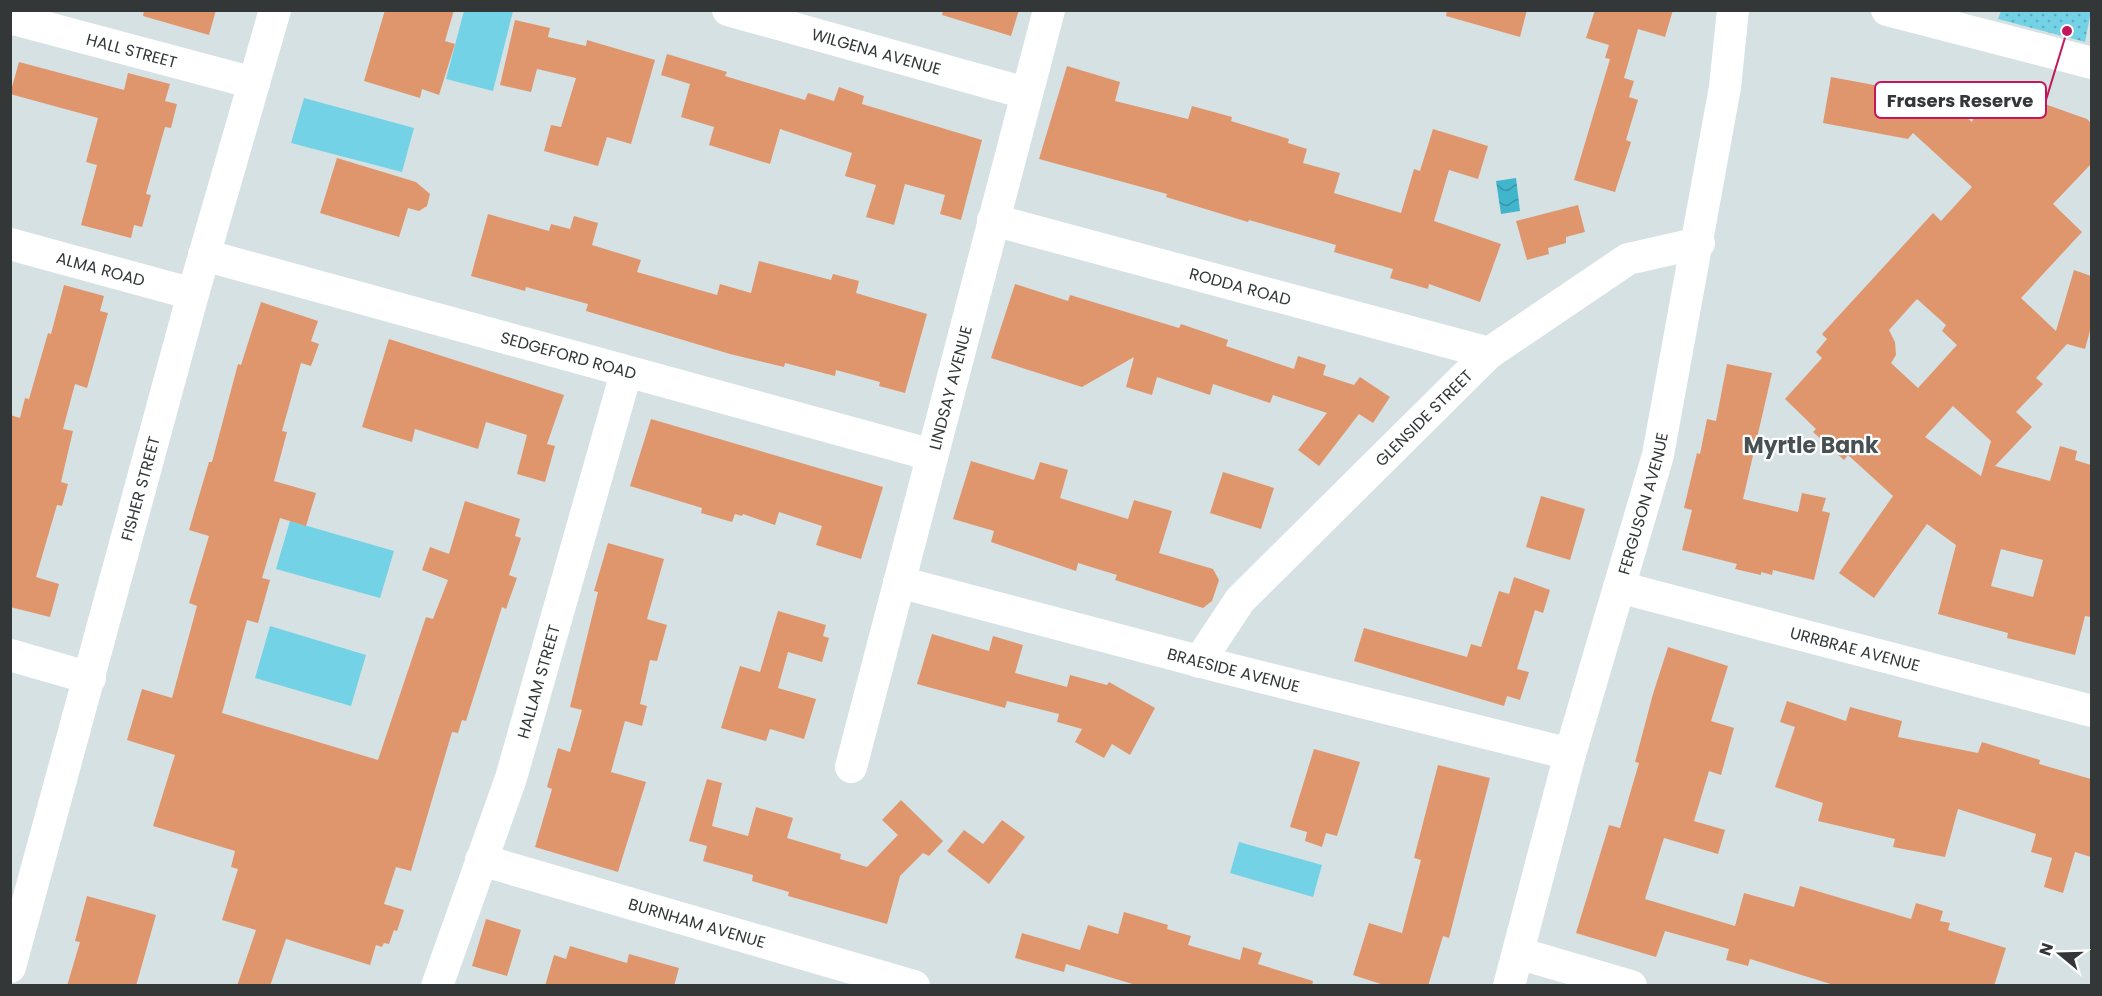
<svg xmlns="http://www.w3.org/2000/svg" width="2102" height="996" viewBox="0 0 2102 996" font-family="Poppins,sans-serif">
<defs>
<pattern id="park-dots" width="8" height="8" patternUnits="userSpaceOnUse" patternTransform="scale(1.5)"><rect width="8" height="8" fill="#73d2e5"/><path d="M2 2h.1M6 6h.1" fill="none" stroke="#5fabbb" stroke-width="1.8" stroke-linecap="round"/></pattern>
<pattern id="water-waves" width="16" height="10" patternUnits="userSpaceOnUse" patternTransform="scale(1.5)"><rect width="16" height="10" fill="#41b5cb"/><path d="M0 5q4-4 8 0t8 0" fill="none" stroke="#3794a6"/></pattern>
</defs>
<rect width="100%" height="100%" fill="#d6e1e3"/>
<!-- park -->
<path fill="url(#park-dots)" d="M 2001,11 L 2091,11 L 2085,42 L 1998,19 Z"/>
<!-- pitch -->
<path fill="#73d2e5" d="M 464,11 L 513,11 L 493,91 L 446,79 Z
M 304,98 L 414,128 L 402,172 L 291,143 Z
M 290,521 L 394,551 L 380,598 L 276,569 Z
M 270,626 L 366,655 L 351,706 L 255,678 Z
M 1239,842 L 1322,865 L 1313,897 L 1230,873 Z"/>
<!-- water -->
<path fill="url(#water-waves)" d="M 1516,178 L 1520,211 L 1501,214 L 1496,181 Z"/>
<!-- building -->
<path fill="#e0966d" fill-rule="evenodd" d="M 144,10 L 216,10 L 209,35 L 143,16 Z
M 385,10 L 454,10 L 445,41 L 455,44 L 439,95 L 422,89 L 420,98 L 364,81 Z
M 943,10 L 1019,10 L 1011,36 L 942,15 Z
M 1447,10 L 1527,10 L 1520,37 L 1446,16 Z
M 1595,10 L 1673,10 L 1665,37 L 1638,29 L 1624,78 L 1634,81 L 1629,97 L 1638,100 L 1626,140 L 1631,142 L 1615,192 L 1574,180 L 1610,59 L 1605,58 L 1609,45 L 1586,38 Z
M 515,20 L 550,28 L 548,37 L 586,46 L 587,40 L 655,60 L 631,144 L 607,137 L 598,166 L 544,151 L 551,125 L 561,127 L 576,78 L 537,69 L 531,92 L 500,85 Z
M 667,54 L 727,72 L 725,76 L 805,100 L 808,93 L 834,101 L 839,87 L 864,96 L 862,104 L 982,140 L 961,220 L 940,214 L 945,195 L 905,184 L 894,225 L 866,217 L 876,185 L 845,176 L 852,153 L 780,129 L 770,164 L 709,145 L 714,127 L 681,117 L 690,84 L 661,75 Z
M 19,62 L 124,90 L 128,73 L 170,84 L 165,101 L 177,104 L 171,128 L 165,127 L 146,194 L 151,195 L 142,227 L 134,225 L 131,238 L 81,225 L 97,165 L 86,162 L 98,118 L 10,94 Z
M 1067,66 L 1120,82 L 1115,101 L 1188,119 L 1192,106 L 1232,117 L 1231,121 L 1289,139 L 1288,143 L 1307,149 L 1303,163 L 1340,173 L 1334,193 L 1401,213 L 1414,169 L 1420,171 L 1433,129 L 1488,146 L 1478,179 L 1449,170 L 1434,221 L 1501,244 L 1480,302 L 1429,284 L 1428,289 L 1390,278 L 1393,269 L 1334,252 L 1336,245 L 1249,220 L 1248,222 L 1166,197 L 1167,194 L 1039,159 Z
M 1831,77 L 1944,98 L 1972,122 L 1986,83 L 2087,119 L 2091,123 L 2091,164 L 2053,204 L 2082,232 L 2021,298 L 2056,331 L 2074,270 L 2091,276 L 2091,327 L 2085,349 L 2067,344 L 2036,378 L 2043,384 L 2016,412 L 2032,427 L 1995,466 L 2050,481 L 2060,446 L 2077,451 L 2075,460 L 2091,465 L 2091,617 L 2085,616 L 2075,655 L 2007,638 L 2008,633 L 1938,614 L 1956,545 L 1927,524 L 1874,598 L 1839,573 L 1893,496 L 1848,455 L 1844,460 L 1813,432 L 1816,429 L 1785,399 L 1822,358 L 1816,352 L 1827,339 L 1822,334 L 1933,213 L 1941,221 L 1972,187 L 1913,133 L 1908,139 L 1823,123 ZM 1917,299 L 1946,325 L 1942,331 L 1957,345 L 1918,388 L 1891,363 L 1896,355 L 1895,342 L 1889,330 ZM 1953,406 L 1991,441 L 1981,476 L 1925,437 ZM 2001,549 L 2043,560 L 2033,597 L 1991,586 Z
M 337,158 L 416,182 L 430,194 L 427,206 L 419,211 L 408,208 L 399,237 L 320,213 Z
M 1578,205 L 1585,232 L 1566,237 L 1566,243 L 1548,248 L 1549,254 L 1527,260 L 1516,221 Z
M 488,214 L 549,231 L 551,224 L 570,229 L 574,216 L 598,223 L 592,245 L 641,260 L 637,272 L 717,295 L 720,284 L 751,293 L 759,261 L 831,280 L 833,274 L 859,281 L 856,293 L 927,314 L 905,393 L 879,386 L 880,382 L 836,370 L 835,376 L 785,363 L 784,367 L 730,354 L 586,311 L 588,304 L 526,287 L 525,291 L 471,276 Z
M 1015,284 L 1068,301 L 1070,295 L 1179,328 L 1181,324 L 1228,340 L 1226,346 L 1294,369 L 1298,356 L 1326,365 L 1323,375 L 1354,385 L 1360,377 L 1390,397 L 1373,423 L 1359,414 L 1319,466 L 1298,450 L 1327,413 L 1273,395 L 1270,403 L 1213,384 L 1210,395 L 1157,377 L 1152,395 L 1126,387 L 1134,357 L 1082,387 L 991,358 Z
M 64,285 L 104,296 L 100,311 L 108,313 L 87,388 L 75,384 L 63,429 L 73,431 L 61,482 L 68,484 L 62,506 L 57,505 L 36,577 L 59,584 L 50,617 L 10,607 L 10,415 L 20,418 L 25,398 L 29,399 L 48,333 L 51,334 Z
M 261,302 L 318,321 L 311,341 L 319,344 L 311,366 L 301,363 L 282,431 L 287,432 L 274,481 L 316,493 L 306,526 L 280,518 L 262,578 L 270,580 L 258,623 L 247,620 L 222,713 L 378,760 L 426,617 L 433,619 L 448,580 L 422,570 L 430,547 L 449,554 L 465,501 L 520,519 L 515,536 L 521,538 L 509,575 L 517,578 L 506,609 L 502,607 L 466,721 L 462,720 L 458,733 L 452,732 L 411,871 L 396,867 L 384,904 L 404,910 L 397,931 L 394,930 L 389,944 L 384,943 L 382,947 L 376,945 L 370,965 L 286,939 L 270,986 L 237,986 L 256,930 L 222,920 L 238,869 L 231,867 L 235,851 L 153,826 L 175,755 L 127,740 L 142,689 L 172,698 L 197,606 L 189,603 L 209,536 L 189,530 L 209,462 L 212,462 L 238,364 L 241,365 Z
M 389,339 L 564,395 L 547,444 L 555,446 L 545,482 L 517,474 L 527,435 L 486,422 L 478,449 L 415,429 L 412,442 L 362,427 Z
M 1727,364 L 1772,373 L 1743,499 L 1798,512 L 1802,493 L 1826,498 L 1822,511 L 1830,513 L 1814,580 L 1773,570 L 1772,575 L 1761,572 L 1761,575 L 1735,569 L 1737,564 L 1682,550 L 1692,510 L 1684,508 L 1697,453 L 1700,454 L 1707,419 L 1716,421 Z
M 651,419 L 883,487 L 861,559 L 816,545 L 822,526 L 779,512 L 775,525 L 743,514 L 742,516 L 735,514 L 732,522 L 701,513 L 702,508 L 630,486 Z
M 971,461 L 1034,480 L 1040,462 L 1068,470 L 1060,498 L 1128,519 L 1134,500 L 1172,511 L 1159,553 L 1213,569 L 1219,580 L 1212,601 L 1203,608 L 1115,580 L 1117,575 L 1078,563 L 1076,571 L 991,542 L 994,531 L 953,519 Z
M 1223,472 L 1274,488 L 1261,529 L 1210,513 Z
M 1541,496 L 1585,509 L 1570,560 L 1526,547 Z
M 608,543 L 664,559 L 647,619 L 667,625 L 657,661 L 650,660 L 640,704 L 647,706 L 642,726 L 625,721 L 611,772 L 646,782 L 618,872 L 535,847 L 552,789 L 547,787 L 558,748 L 570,752 L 582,710 L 570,707 L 598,592 L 594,591 Z
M 1514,577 L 1550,590 L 1543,613 L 1535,610 L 1517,669 L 1529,672 L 1520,700 L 1507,696 L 1504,706 L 1354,661 L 1364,628 L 1467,657 L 1471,644 L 1481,647 L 1499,591 L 1509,594 Z
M 778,611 L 826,625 L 823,636 L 829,638 L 822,662 L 788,652 L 778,688 L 816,699 L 804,739 L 770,729 L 766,741 L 721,728 L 740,666 L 760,672 Z
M 932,634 L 989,651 L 993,636 L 1023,645 L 1015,673 L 1067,687 L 1070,675 L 1107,685 L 1109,682 L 1155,708 L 1130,755 L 1112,744 L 1104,758 L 1075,742 L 1082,729 L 1057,722 L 1059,714 L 1007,701 L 1005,708 L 917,684 Z
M 1668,647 L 1728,666 L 1711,721 L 1734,728 L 1721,775 L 1709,771 L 1694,821 L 1725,830 L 1718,854 L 1664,838 L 1645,899 L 1735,926 L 1744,893 L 1794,907 L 1800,886 L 1911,919 L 1916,903 L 1943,911 L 1940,921 L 1950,923 L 1948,930 L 2006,948 L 1994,986 L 1837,986 L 1750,959 L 1748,966 L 1726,960 L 1729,949 L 1665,931 L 1656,957 L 1576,933 L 1609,825 L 1620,828 L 1639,763 L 1635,762 L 1653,694 Z
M 1787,701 L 1846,721 L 1850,707 L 1883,716 L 1902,721 L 1898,737 L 1978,753 L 1982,742 L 2040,760 L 2039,764 L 2091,779 L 2091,857 L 2075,852 L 2063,893 L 2044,887 L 2052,858 L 2031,852 L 2036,834 L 1958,809 L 1945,857 L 1893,847 L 1895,839 L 1818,821 L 1823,803 L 1775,787 L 1795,727 L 1780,722 Z
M 1314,749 L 1360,762 L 1337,836 L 1326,833 L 1322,847 L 1305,841 L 1307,832 L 1290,827 Z
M 1438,765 L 1490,778 L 1449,938 L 1443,936 L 1428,986 L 1387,986 L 1353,975 L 1369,923 L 1402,933 L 1421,860 L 1414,858 Z
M 707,779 L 722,783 L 712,826 L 748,836 L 756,807 L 793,818 L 787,838 L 841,854 L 840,859 L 867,867 L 898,835 L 882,820 L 901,800 L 943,841 L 929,856 L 923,853 L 900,876 L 887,924 L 788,896 L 789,892 L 752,881 L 753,875 L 703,861 L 707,846 L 689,841 Z
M 1002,820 L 1025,837 L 989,884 L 947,851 L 964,830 L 983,844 Z
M 87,896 L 156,915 L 136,986 L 67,986 L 80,942 L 75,941 Z
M 1124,912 L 1168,925 L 1167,929 L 1191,936 L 1188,945 L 1240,960 L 1243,947 L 1262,953 L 1258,964 L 1313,981 L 1312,986 L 1139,986 L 1066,964 L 1064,972 L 1015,958 L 1022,933 L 1080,950 L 1088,925 L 1118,934 Z
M 486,919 L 521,930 L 507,976 L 472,966 Z
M 570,946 L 627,963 L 629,954 L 679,968 L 674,986 L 545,986 L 554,955 L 566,959 Z"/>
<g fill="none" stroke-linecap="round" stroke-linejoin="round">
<!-- minor -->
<g stroke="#fff" stroke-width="32">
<path id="s1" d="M 728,10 L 1026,93"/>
<path d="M 1887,10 L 2092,63"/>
<path id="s2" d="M 10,18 L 254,83"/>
<path id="s3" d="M 993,220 L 1489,353"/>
<path id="s4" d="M 10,244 L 193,294"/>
<path id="s5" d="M 204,255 L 932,455"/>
<path id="s6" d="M 899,582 L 1221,667 L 1570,754"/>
<path id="s7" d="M 1619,587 L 2092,711"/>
<path d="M 10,655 L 90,678"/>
<path id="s8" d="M 1199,662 L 1240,600 L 1489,353 L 1628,259 L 1699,243"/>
<path id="s9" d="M 851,767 L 1049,10"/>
<path id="s10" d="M 481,860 L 914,986"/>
<path d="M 1518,953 L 1631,986"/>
<path id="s11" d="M 10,967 L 193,294 L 275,10"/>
<path id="s12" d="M 437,986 L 511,778 L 626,373"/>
<path id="s13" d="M 1509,986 L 1570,754 L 1658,455 L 1725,87 L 1733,10"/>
</g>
</g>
<g text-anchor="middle" stroke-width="4.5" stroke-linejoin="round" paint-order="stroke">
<!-- street labels -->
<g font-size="16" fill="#333738" stroke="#fff">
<text dy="6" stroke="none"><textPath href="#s2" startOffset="126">HALL STREET</textPath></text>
<text dy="6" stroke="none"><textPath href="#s1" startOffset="154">WILGENA AVENUE</textPath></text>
<text dy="6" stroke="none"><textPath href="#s4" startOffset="94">ALMA ROAD</textPath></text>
<text dy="6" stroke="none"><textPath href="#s3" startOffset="256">RODDA ROAD</textPath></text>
<text dy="6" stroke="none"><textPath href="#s5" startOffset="378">SEDGEFORD ROAD</textPath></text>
<text dy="6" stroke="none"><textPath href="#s9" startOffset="392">LINDSAY AVENUE</textPath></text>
<text dy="6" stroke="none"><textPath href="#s8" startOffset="333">GLENSIDE STREET</textPath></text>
<text dy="6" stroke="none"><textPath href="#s11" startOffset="496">FISHER STREET</textPath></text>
<text dy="6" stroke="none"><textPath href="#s13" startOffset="501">FERGUSON AVENUE</textPath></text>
<text dy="6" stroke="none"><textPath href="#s7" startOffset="244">URRBRAE AVENUE</textPath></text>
<text dy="6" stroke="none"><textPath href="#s6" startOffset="346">BRAESIDE AVENUE</textPath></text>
<text dy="6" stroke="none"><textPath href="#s12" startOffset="321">HALLAM STREET</textPath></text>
<text dy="6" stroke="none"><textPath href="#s10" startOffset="225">BURNHAM AVENUE</textPath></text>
</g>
<!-- district labels -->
<g font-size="22" font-weight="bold" fill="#475052" stroke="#fff">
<text x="1811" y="453">Myrtle Bank</text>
</g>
</g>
<!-- callouts -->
<path fill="none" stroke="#c2185b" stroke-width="2" d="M2067 31L2046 100"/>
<circle fill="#c2185b" stroke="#fff" stroke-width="2" cx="2067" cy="31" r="6"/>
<rect fill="#fff" stroke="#c2185b" stroke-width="2" x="1875" y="82" width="171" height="36" rx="6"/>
<g font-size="18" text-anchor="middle" font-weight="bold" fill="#333738">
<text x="1960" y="107">Frasers Reserve</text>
</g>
<!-- border -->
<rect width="2102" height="996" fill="none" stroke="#333738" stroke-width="24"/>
<!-- north arrow -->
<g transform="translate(2060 954) rotate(289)" stroke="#ffffff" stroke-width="4.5" paint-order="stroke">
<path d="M0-4.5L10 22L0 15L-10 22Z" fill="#333738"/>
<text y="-9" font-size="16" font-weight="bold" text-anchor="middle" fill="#333738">N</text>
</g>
</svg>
